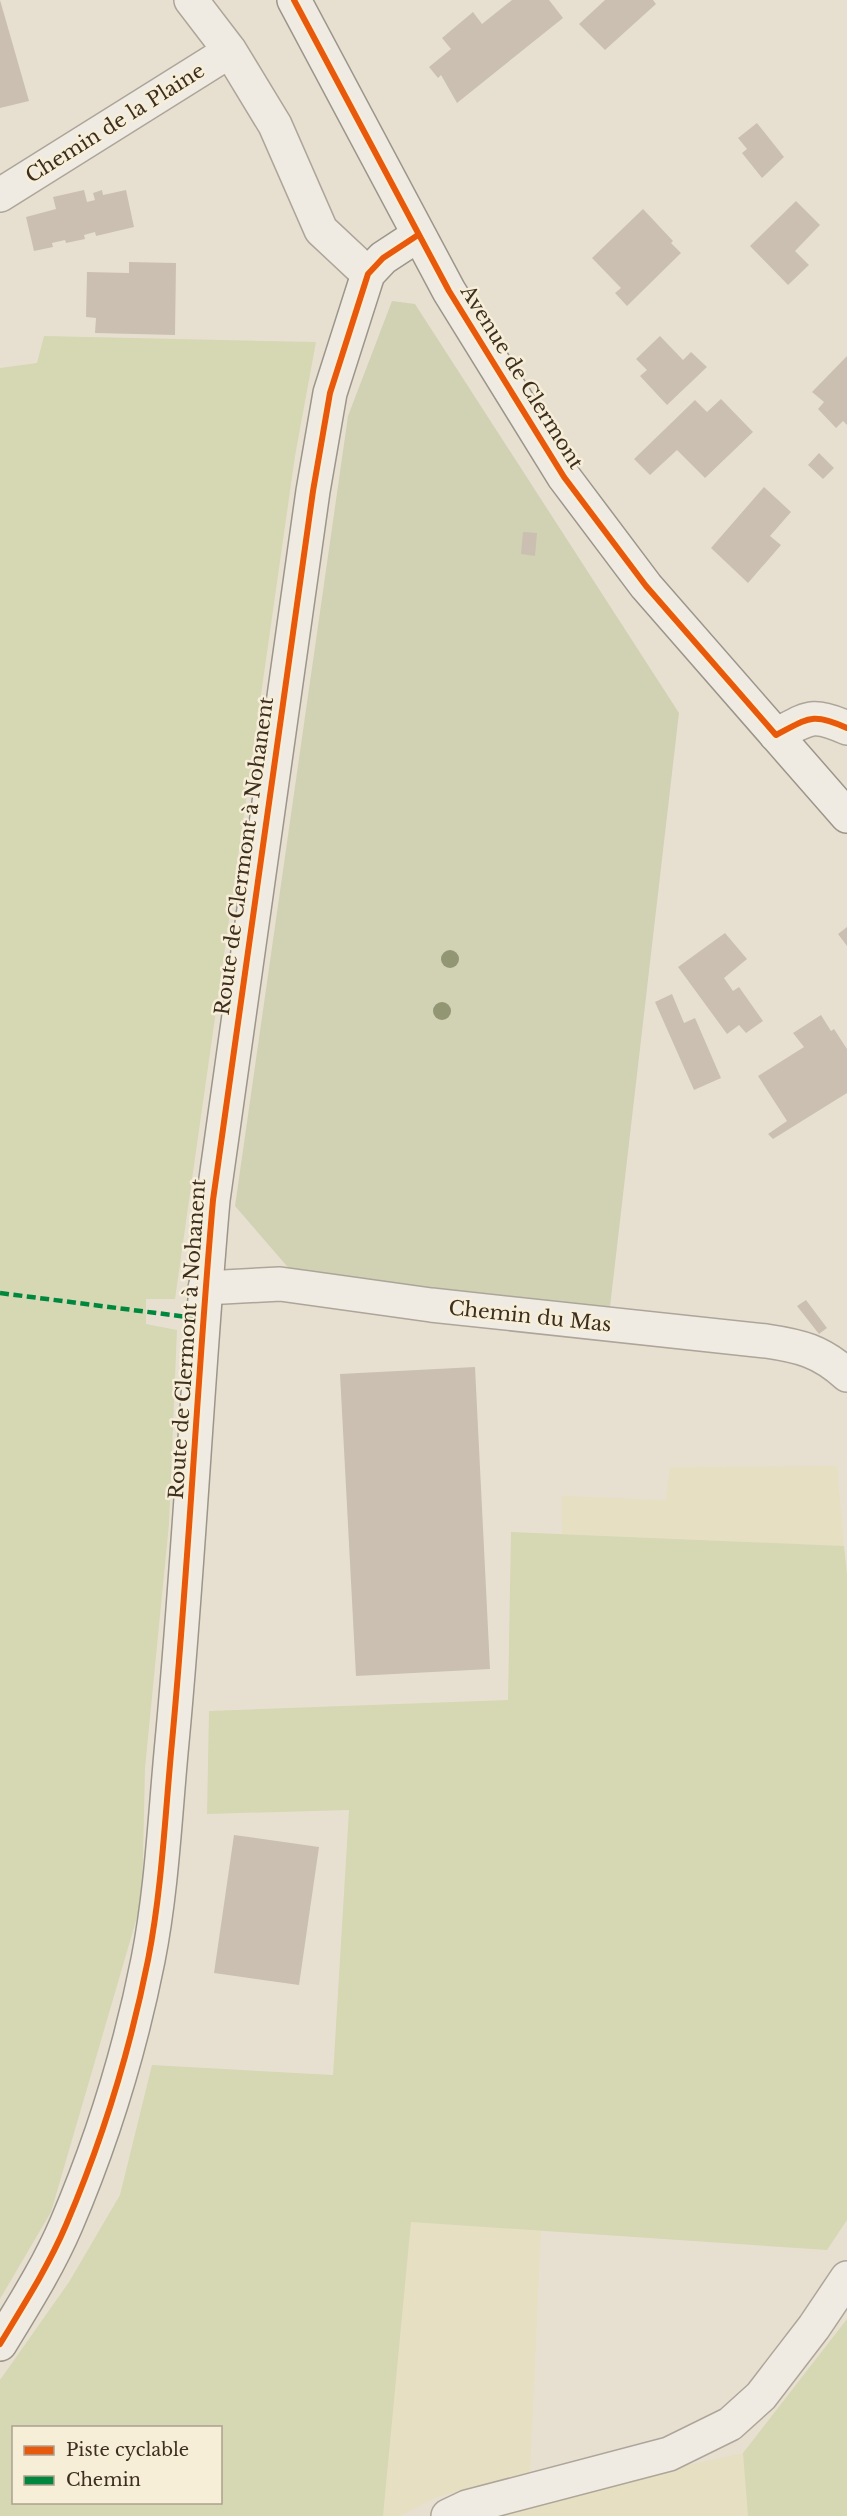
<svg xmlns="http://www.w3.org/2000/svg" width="847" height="2516" viewBox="0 0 847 2516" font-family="'Libre Baskerville',serif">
<rect width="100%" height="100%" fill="#e7e0d1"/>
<!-- farmland -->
<path fill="#e6dfc2" d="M 837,1466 L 844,1546 L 562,1534 L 562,1496 L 666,1500 L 670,1467 Z
M 411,2222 L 541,2231 L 530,2472 L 437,2497 L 400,2516 L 383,2516 Z
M 743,2453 L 748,2516 L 497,2516 L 576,2490 Z"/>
<!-- green -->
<path fill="#d6d7b3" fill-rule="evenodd" d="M 44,336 L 316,342 L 295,456 L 175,1299 L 146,1299 L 146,1324 L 177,1330 L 169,1524 L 145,1768 L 142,1900 L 51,2212 L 0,2299 L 0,368 L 37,363 Z
M 511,1532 L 844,1546 L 847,1575 L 847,2220 L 827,2250 L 411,2222 L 383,2516 L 0,2516 L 0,2380 L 69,2282 L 120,2195 L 152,2065 L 333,2075 L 349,1810 L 207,1814 L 209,1711 L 508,1700 ZM 14,2428 L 220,2428 L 220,2502 L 14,2502 Z
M 847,2319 L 847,2516 L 748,2516 L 743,2453 Z"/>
<!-- cemetery -->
<path fill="#d1d1b3" d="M 392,301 L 415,304 L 679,713 L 610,1307 L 292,1272 L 235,1206 L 348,416 Z"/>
<!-- building -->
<path fill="#cbbfb2" d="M 0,0 L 29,101 L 0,108 Z
M 512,0 L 549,0 L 563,18 L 457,103 L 441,75 L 438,78 L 429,67 L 451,49 L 442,38 L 473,12 L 482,24 Z
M 605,0 L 653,0 L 656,4 L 605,50 L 579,24 Z
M 757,123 L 784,157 L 762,178 L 742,153 L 747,149 L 738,138 Z
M 84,190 L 87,202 L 95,200 L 93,193 L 102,190 L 103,195 L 126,190 L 134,227 L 96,236 L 95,232 L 84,235 L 85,239 L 66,243 L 65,240 L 52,243 L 53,247 L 34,251 L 26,217 L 56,209 L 53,197 Z
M 796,201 L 820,225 L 795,251 L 809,265 L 788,285 L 750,246 Z
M 643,209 L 673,241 L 671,243 L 681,253 L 627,306 L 615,293 L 621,288 L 592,258 Z
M 129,262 L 176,263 L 175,335 L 95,333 L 96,318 L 86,317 L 87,272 L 129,273 Z
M 660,336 L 683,360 L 691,352 L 707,367 L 667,405 L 640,376 L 647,370 L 636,359 Z
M 847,356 L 847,425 L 843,421 L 836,428 L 818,409 L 824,402 L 812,392 Z
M 721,399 L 753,432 L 705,478 L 677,450 L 650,475 L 634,459 L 695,400 L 707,412 Z
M 819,453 L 834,468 L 823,479 L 808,465 Z
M 764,487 L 791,512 L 770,536 L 781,545 L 748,583 L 711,548 Z
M 523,532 L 537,533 L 535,556 L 521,554 Z
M 847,927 L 847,946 L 838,934 Z
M 725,933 L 747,959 L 724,978 L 733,991 L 739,987 L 763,1021 L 746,1033 L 739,1025 L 727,1034 L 678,967 Z
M 672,994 L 684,1023 L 695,1018 L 721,1078 L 694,1090 L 655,1002 Z
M 821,1015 L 831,1031 L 834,1029 L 847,1049 L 847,1093 L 773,1139 L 768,1134 L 787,1121 L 758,1076 L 804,1047 L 793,1033 Z
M 806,1300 L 827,1328 L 819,1334 L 797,1306 Z
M 475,1367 L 490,1669 L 356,1676 L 340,1374 Z
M 234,1835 L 319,1847 L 299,1985 L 214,1973 Z"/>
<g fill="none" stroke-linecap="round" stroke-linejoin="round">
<!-- street casing -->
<g stroke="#ada599" stroke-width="36">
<path id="street" d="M 191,0 L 230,51 L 275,125 L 321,230 L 368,274
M 0,195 L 230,51
M 776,735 C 809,718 812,712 847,728
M 205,1288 L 280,1284 L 431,1305 L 766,1341 C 800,1346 821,1351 847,1375
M 448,2516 L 467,2507 L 669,2454 L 730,2424 L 761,2396 L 814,2327 L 847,2278"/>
</g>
<!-- secondary casing -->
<g stroke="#9c958a" stroke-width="36">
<path id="secondary" d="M 294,0 L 449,291 L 564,477 L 646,586 L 847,816
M 0,2344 C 23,2306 48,2267 66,2225 C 102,2141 130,2050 148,1960 C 162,1889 165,1815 172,1742 C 189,1562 197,1381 213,1200 L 313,491 L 330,393 L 368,274 L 383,258 L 418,235"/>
</g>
<!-- street -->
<use href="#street" stroke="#efebe3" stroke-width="33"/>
<!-- secondary -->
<use href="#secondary" stroke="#efebe3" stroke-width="33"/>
<!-- quiet -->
<path stroke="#00873e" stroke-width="4.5" stroke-dasharray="9 4.5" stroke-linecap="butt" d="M 0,1293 L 203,1319"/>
<!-- cycleway casing -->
<g stroke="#f7eed8" stroke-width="10">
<path id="cycleway" d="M 294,0 L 449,291 L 564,477 L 646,586 L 776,735 C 809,718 812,712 847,728
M 0,2344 C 23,2306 48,2267 66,2225 C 102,2141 130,2050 148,1960 C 162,1889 165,1815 172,1742 C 189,1562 197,1381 213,1200 L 313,491 L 330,393 L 368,274 L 383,258 L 418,235"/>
</g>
<!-- cycleway -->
<use href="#cycleway" stroke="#e8590c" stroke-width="6"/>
</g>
<!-- trees -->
<g fill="#929673">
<circle cx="450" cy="959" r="9"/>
<circle cx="442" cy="1011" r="9"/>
</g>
<g text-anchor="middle" stroke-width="5" stroke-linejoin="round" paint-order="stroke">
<!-- street labels -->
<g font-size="20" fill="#3d2e20" stroke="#f7eed8">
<text transform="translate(115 123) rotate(-32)" y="7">Chemin de la Plaine</text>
<text transform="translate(522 377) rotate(58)" y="7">Avenue de Clermont</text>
<text transform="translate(244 856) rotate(-82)" y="7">Route de Clermont à Nohanent</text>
<text transform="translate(530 1316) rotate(6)" y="7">Chemin du Mas</text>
<text transform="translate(187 1339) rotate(-86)" y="7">Route de Clermont à Nohanent</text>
</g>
</g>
<!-- legend -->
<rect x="12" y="2426" width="210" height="78" fill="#f7eed8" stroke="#ada18e" stroke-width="1.5"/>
<rect x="24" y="2446" width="30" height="9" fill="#e8590c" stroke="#ada18e" stroke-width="1.5"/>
<text x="66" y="2456" font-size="18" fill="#3d2e20">Piste cyclable</text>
<rect x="24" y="2476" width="30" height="9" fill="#00873e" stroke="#ada18e" stroke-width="1.5"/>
<text x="66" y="2486" font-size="18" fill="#3d2e20">Chemin</text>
</svg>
